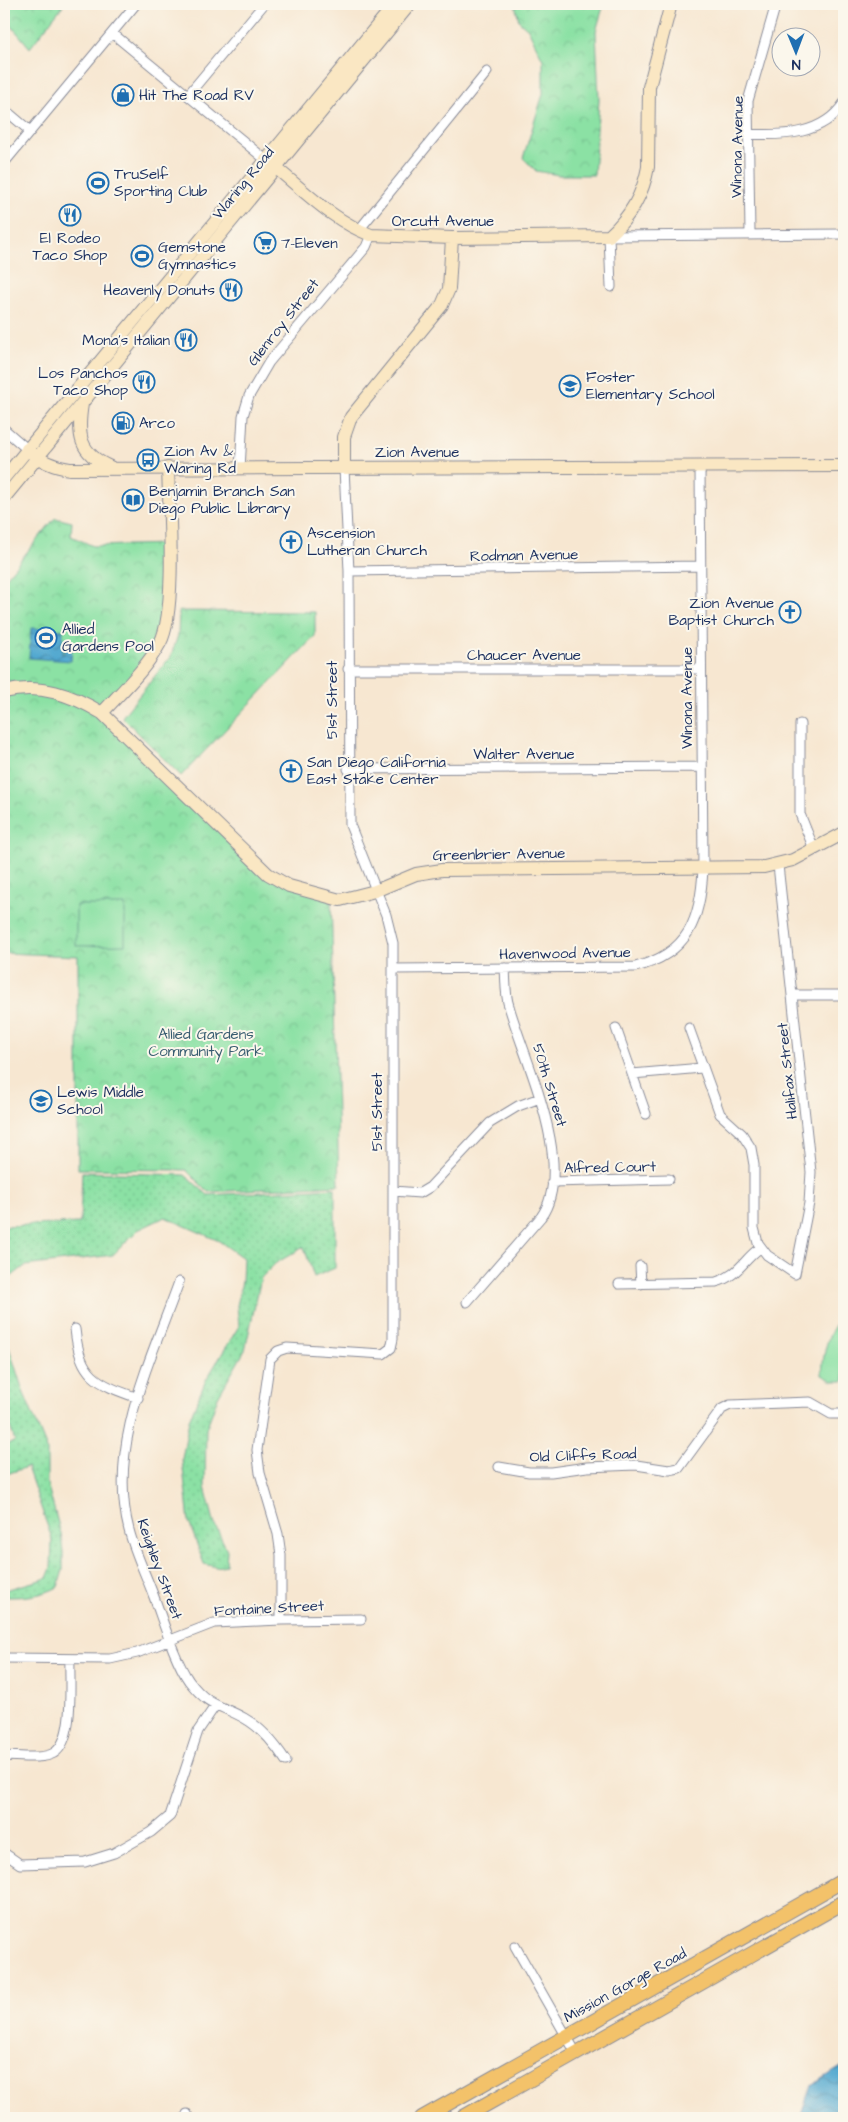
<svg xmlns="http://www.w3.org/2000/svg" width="848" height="2122" viewBox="0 0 848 2122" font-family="'Architects Daughter',sans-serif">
<defs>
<pattern id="grass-dots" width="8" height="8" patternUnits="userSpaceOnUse" patternTransform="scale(1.25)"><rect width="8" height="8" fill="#8be1a4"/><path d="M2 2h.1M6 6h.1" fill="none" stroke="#77c190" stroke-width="1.8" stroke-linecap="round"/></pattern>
<pattern id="park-crowns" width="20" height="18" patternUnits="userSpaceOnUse" patternTransform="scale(1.25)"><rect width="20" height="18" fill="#8be1a4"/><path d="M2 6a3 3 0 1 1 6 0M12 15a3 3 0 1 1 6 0" fill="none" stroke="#77c190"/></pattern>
<pattern id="water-waves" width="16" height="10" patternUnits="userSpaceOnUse" patternTransform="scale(1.25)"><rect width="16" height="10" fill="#53a9d0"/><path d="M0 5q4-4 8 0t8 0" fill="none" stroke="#448aac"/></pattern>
</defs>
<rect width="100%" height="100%" fill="#fbf7ec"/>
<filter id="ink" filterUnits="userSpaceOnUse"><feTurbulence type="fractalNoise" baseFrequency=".02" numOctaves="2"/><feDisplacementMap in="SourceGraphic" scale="10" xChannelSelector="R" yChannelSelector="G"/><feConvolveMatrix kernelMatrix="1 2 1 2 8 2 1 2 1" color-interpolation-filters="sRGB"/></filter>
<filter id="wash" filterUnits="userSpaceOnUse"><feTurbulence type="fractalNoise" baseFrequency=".0096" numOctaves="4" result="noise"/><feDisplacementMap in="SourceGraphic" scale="20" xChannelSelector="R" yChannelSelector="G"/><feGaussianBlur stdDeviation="1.12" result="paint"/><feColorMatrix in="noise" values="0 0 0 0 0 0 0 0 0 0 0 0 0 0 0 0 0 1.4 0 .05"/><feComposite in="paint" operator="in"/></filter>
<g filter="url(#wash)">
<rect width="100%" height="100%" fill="#f7e7d1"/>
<!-- grass -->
<path fill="url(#grass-dots)" stroke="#538881" d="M 82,1172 L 185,1175 L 208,1195 L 335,1188 L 335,1268 L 314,1277 L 304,1247 L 276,1263 L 261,1278 L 245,1350 L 218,1397 L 206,1429 L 205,1487 L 215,1525 L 227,1550 L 226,1565 L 216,1567 L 204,1564 L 189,1522 L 182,1459 L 189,1420 L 206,1380 L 239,1326 L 237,1306 L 242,1281 L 243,1258 L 219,1241 L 165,1217 L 138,1230 L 113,1255 L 25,1266 L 7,1280 L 4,1286 L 4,1226 L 80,1223 Z
M 4,1332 L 23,1391 L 47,1449 L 47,1483 L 61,1534 L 63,1552 L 63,1570 L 58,1587 C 41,1596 26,1597 7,1597 L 5,1590 L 47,1578 L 51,1568 L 52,1539 L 27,1467 L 4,1475 L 4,1447 L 15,1441 L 4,1410 Z"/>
<!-- park -->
<path fill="url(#park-crowns)" stroke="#538881" d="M 4,4 L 64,4 L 30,48 L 4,17 Z
M 515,4 L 604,4 L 596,31 L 599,100 L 594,175 L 559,175 L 536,171 L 523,158 L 543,94 L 543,60 L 528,29 L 519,21 Z
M 55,518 L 72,522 L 71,536 L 93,546 L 167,544 L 165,630 L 102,714 L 269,874 L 331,897 L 339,1185 L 208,1192 L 186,1170 L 78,1169 L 78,956 L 4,953 L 4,580 Z
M 179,611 L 315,612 L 315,636 L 181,776 L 122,717 L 171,656 L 178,635 Z"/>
<!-- pitch -->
<path fill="#8be1a4" stroke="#538881" d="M 76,905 L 125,905 L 125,945 L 76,946 Z
M 844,1316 L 844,1381 L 833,1381 L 822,1375 C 823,1356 827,1328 844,1316 Z"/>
<!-- water -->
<path fill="url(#water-waves)" stroke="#376c97" d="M 31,628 L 63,630 L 62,654 L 64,654 L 65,645 L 72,646 L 71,661 L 29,658 Z
M 844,2065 L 844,2118 L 800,2118 L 811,2086 Z"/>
</g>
<g filter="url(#ink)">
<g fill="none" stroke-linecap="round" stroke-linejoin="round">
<!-- street casing -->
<g stroke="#898b98" stroke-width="11">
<path id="street" d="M 112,33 L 266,160
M 188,95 L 264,4
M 4,109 L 30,131
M 748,134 C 783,136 823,135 844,103
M 4,163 L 136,4
M 359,230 L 487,72
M 750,234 L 748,101 L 776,4
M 611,287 L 609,236 L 844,234
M 4,429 L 27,449
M 240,469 L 243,416 L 249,396 L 269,362 L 366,247 L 371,235
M 349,571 L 700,566
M 348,669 L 701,669
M 800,724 L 800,814 L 814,849
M 348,769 L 701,767
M 393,969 L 635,967 C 689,954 701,918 703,868 L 700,467
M 792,995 L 844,995
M 616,1028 L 646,1114
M 689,1028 L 720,1114 L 742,1134 L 751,1148 L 754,1165 L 754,1228 L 758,1243 L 767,1255 L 795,1274 L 809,1203 L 811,1172 L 778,865
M 632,1074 L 702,1068
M 552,1182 L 669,1179
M 393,1191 L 420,1193 L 430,1187 L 490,1123 L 518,1106 L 540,1098
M 640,1266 L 641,1284
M 179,1282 C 151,1360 107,1446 129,1530 C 135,1553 146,1575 154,1597 C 163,1621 175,1661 189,1681 C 209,1707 219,1704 244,1718 C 262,1728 275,1744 286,1761
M 619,1284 L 716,1282 C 738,1276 743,1260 761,1247
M 467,1302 L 541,1217 C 577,1166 524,1060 509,1006 C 505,995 506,980 505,968
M 75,1329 C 80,1377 96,1383 138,1398
M 499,1467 L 529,1472 L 551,1472 L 587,1467 L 636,1465 L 669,1470 L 679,1468 L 722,1409 L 730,1405 L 810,1402 L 831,1414 L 844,1414
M 281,1620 L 281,1555 L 278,1534 L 260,1473 L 257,1450 L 270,1359 L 278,1351 L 287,1348 L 383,1354 L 391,1348 L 393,1339 L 393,943 L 386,915 L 350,825 L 349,571 L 344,468
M 4,1658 L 110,1659 L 137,1653 L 214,1623 L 281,1620 L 361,1619
M 4,1756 C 18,1756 42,1760 54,1753 C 75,1740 69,1682 70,1659
M 4,1853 L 20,1864 L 85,1862 L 114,1853 L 151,1832 L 170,1816 L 198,1731 L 215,1706
M 515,1946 L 576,2053
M 187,2114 L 189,2118"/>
</g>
<!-- secondary casing -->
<g stroke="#898b98" stroke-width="14">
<path id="secondary" d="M 266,160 C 300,186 330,220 371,235 L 452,238 L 609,236 C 630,217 643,195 648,167 L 649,87 L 671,4
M 82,404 C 77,435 79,453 110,467
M 27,449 C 40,461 53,467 70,469 L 844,466
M 344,468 L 344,437 L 351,417 L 442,305 L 449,289 L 452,238
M 4,478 L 395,4
M 4,498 L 410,4
M 4,692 C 40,683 72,695 102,713 L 268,874 L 289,886 L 340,900 L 375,891 L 416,874 L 442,870 L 764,867 L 793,860 L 844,833
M 102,713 C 122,691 146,669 160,643 C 177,612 169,508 168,468"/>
</g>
<!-- primary casing -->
<g stroke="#898b98" stroke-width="16">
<path id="primary" d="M 422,2118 L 844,1880
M 462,2118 L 844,1902"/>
</g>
<!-- street -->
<use href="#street" stroke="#fff" stroke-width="9"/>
<!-- secondary -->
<use href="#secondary" stroke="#fae7c3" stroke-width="12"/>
<!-- primary -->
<use href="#primary" stroke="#f3c26a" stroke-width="14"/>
</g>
</g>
<!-- icons -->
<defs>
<g id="shop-ring" transform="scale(1.125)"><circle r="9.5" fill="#fbf7ec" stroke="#1f6fb2" stroke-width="1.5"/><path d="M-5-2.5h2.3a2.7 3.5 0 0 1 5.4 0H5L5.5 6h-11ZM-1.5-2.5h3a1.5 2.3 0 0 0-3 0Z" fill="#1f6fb2"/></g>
<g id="stadium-ring" transform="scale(1.125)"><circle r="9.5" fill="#fbf7ec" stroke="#1f6fb2" stroke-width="1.5"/><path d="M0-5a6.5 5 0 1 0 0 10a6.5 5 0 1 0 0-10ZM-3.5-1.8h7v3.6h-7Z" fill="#1f6fb2"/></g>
<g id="restaurant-ring" transform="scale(1.125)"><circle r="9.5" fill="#fbf7ec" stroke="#1f6fb2" stroke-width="1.5"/><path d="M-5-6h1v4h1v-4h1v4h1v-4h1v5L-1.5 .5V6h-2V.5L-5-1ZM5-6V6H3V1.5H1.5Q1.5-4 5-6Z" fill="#1f6fb2"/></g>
<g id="supermarket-ring" transform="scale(1.125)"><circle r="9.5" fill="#fbf7ec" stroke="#1f6fb2" stroke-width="1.5"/><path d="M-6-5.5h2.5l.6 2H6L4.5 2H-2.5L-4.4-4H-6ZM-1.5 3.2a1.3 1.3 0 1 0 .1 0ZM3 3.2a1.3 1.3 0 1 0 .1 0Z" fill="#1f6fb2"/></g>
<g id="school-ring" transform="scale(1.125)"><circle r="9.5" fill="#fbf7ec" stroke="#1f6fb2" stroke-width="1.5"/><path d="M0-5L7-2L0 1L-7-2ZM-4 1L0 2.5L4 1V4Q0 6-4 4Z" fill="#1f6fb2"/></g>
<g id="fuel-ring" transform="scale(1.125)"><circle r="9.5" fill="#fbf7ec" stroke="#1f6fb2" stroke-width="1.5"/><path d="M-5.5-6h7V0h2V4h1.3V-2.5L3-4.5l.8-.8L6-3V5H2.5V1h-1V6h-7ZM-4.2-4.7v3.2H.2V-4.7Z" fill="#1f6fb2"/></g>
<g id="bus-ring" transform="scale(1.125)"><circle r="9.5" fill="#fbf7ec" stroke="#1f6fb2" stroke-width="1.5"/><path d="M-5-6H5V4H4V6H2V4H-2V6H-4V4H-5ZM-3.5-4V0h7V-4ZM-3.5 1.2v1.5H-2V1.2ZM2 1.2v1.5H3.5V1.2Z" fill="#1f6fb2"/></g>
<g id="library-ring" transform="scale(1.125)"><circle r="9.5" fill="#fbf7ec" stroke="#1f6fb2" stroke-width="1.5"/><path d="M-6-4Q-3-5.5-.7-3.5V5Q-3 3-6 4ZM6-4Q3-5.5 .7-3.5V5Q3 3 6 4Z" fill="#1f6fb2"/></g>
<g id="church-ring" transform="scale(1.125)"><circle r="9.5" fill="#fbf7ec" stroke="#1f6fb2" stroke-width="1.5"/><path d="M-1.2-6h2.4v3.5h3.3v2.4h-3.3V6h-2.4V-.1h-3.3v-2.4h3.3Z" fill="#1f6fb2"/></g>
</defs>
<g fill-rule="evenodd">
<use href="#shop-ring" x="123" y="95"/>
<use href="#stadium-ring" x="98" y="183"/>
<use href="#restaurant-ring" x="70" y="215"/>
<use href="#supermarket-ring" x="265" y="243"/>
<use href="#stadium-ring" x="142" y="256"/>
<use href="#restaurant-ring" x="231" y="290"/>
<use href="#restaurant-ring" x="186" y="340"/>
<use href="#restaurant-ring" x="144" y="382"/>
<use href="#school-ring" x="570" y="386"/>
<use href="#fuel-ring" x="123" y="423"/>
<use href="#bus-ring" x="148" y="460"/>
<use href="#library-ring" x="133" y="500"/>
<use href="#church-ring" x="291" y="542"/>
<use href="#church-ring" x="790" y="612"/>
<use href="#stadium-ring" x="46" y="638"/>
<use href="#church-ring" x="291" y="771"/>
<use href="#school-ring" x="41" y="1101"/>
</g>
<g text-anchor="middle" stroke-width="4" stroke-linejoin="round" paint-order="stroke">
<!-- poi labels -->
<g font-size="15" fill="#1b2f5e" stroke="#fbf7ec" text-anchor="start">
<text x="139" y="100">Hit The Road RV</text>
<text x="114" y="179">TruSelf<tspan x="114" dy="17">Sporting Club</tspan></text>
<text x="70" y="243" text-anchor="middle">El Rodeo<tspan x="70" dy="17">Taco Shop</tspan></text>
<text x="281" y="248">7-Eleven</text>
<text x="158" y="252">Gemstone<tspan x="158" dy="17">Gymnastics</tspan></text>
<text x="215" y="295" text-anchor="end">Heavenly Donuts</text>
<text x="170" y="345" text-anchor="end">Mona's Italian</text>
<text x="128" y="378" text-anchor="end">Los Panchos<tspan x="128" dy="17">Taco Shop</tspan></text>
<text x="586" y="382">Foster<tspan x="586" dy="17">Elementary School</tspan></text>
<text x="139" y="428">Arco</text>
<text x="164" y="456">Zion Av &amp;<tspan x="164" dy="17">Waring Rd</tspan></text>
<text x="149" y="496">Benjamin Branch San<tspan x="149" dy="17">Diego Public Library</tspan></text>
<text x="307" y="538">Ascension<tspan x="307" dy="17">Lutheran Church</tspan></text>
<text x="774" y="608" text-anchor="end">Zion Avenue<tspan x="774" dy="17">Baptist Church</tspan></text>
<text x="62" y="634">Allied<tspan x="62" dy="17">Gardens Pool</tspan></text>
<text x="307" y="767">San Diego California<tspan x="307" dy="17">East Stake Center</tspan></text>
<text x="57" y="1097">Lewis Middle<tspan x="57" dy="17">School</tspan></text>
</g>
<!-- street labels -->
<g font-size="15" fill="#1b2f5e" stroke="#fbf7ec">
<text transform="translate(737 147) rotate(-89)" y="5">Winona Avenue</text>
<text transform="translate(243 183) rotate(-51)" y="5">Waring Road</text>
<text x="443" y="226">Orcutt Avenue</text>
<text transform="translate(283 322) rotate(-52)" y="5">Glenroy Street</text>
<text x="417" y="457">Zion Avenue</text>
<text transform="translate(524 555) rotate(-1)" y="5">Rodman Avenue</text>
<text x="524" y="660">Chaucer Avenue</text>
<text transform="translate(687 698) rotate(-90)" y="5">Winona Avenue</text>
<text transform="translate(332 700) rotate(-90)" y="5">51st Street</text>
<text x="524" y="759">Walter Avenue</text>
<text transform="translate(499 854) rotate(-1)" y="5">Greenbrier Avenue</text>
<text transform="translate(565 953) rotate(-1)" y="5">Havenwood Avenue</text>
<text transform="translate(787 1071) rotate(-96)" y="5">Halifax Street</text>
<text transform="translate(550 1085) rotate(73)" y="5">50th Street</text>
<text transform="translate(377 1112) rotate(-90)" y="5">51st Street</text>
<text transform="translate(610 1167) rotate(-1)" y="5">Alfred Court</text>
<text transform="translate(583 1455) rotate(-2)" y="5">Old Cliffs Road</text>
<text transform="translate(160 1569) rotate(70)" y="5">Keighley Street</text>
<text transform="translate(269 1608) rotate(-3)" y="5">Fontaine Street</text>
<text transform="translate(625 1985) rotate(-29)" y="5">Mission Gorge Road</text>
</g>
<!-- park labels -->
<g font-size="15" fill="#375c70" stroke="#fbf7ec">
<text x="206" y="1039">Allied Gardens<tspan x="206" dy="17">Community Park</tspan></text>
</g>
</g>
<!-- margin -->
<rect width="848" height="2122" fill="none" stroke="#fbf7ec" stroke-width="20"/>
<!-- north arrow -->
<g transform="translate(796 52) rotate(179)"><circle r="24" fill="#fbf7ec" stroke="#a1a7b3"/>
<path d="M0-4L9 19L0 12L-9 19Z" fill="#1f6fb2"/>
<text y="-8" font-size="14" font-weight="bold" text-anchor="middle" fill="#1b2f5e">N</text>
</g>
</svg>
